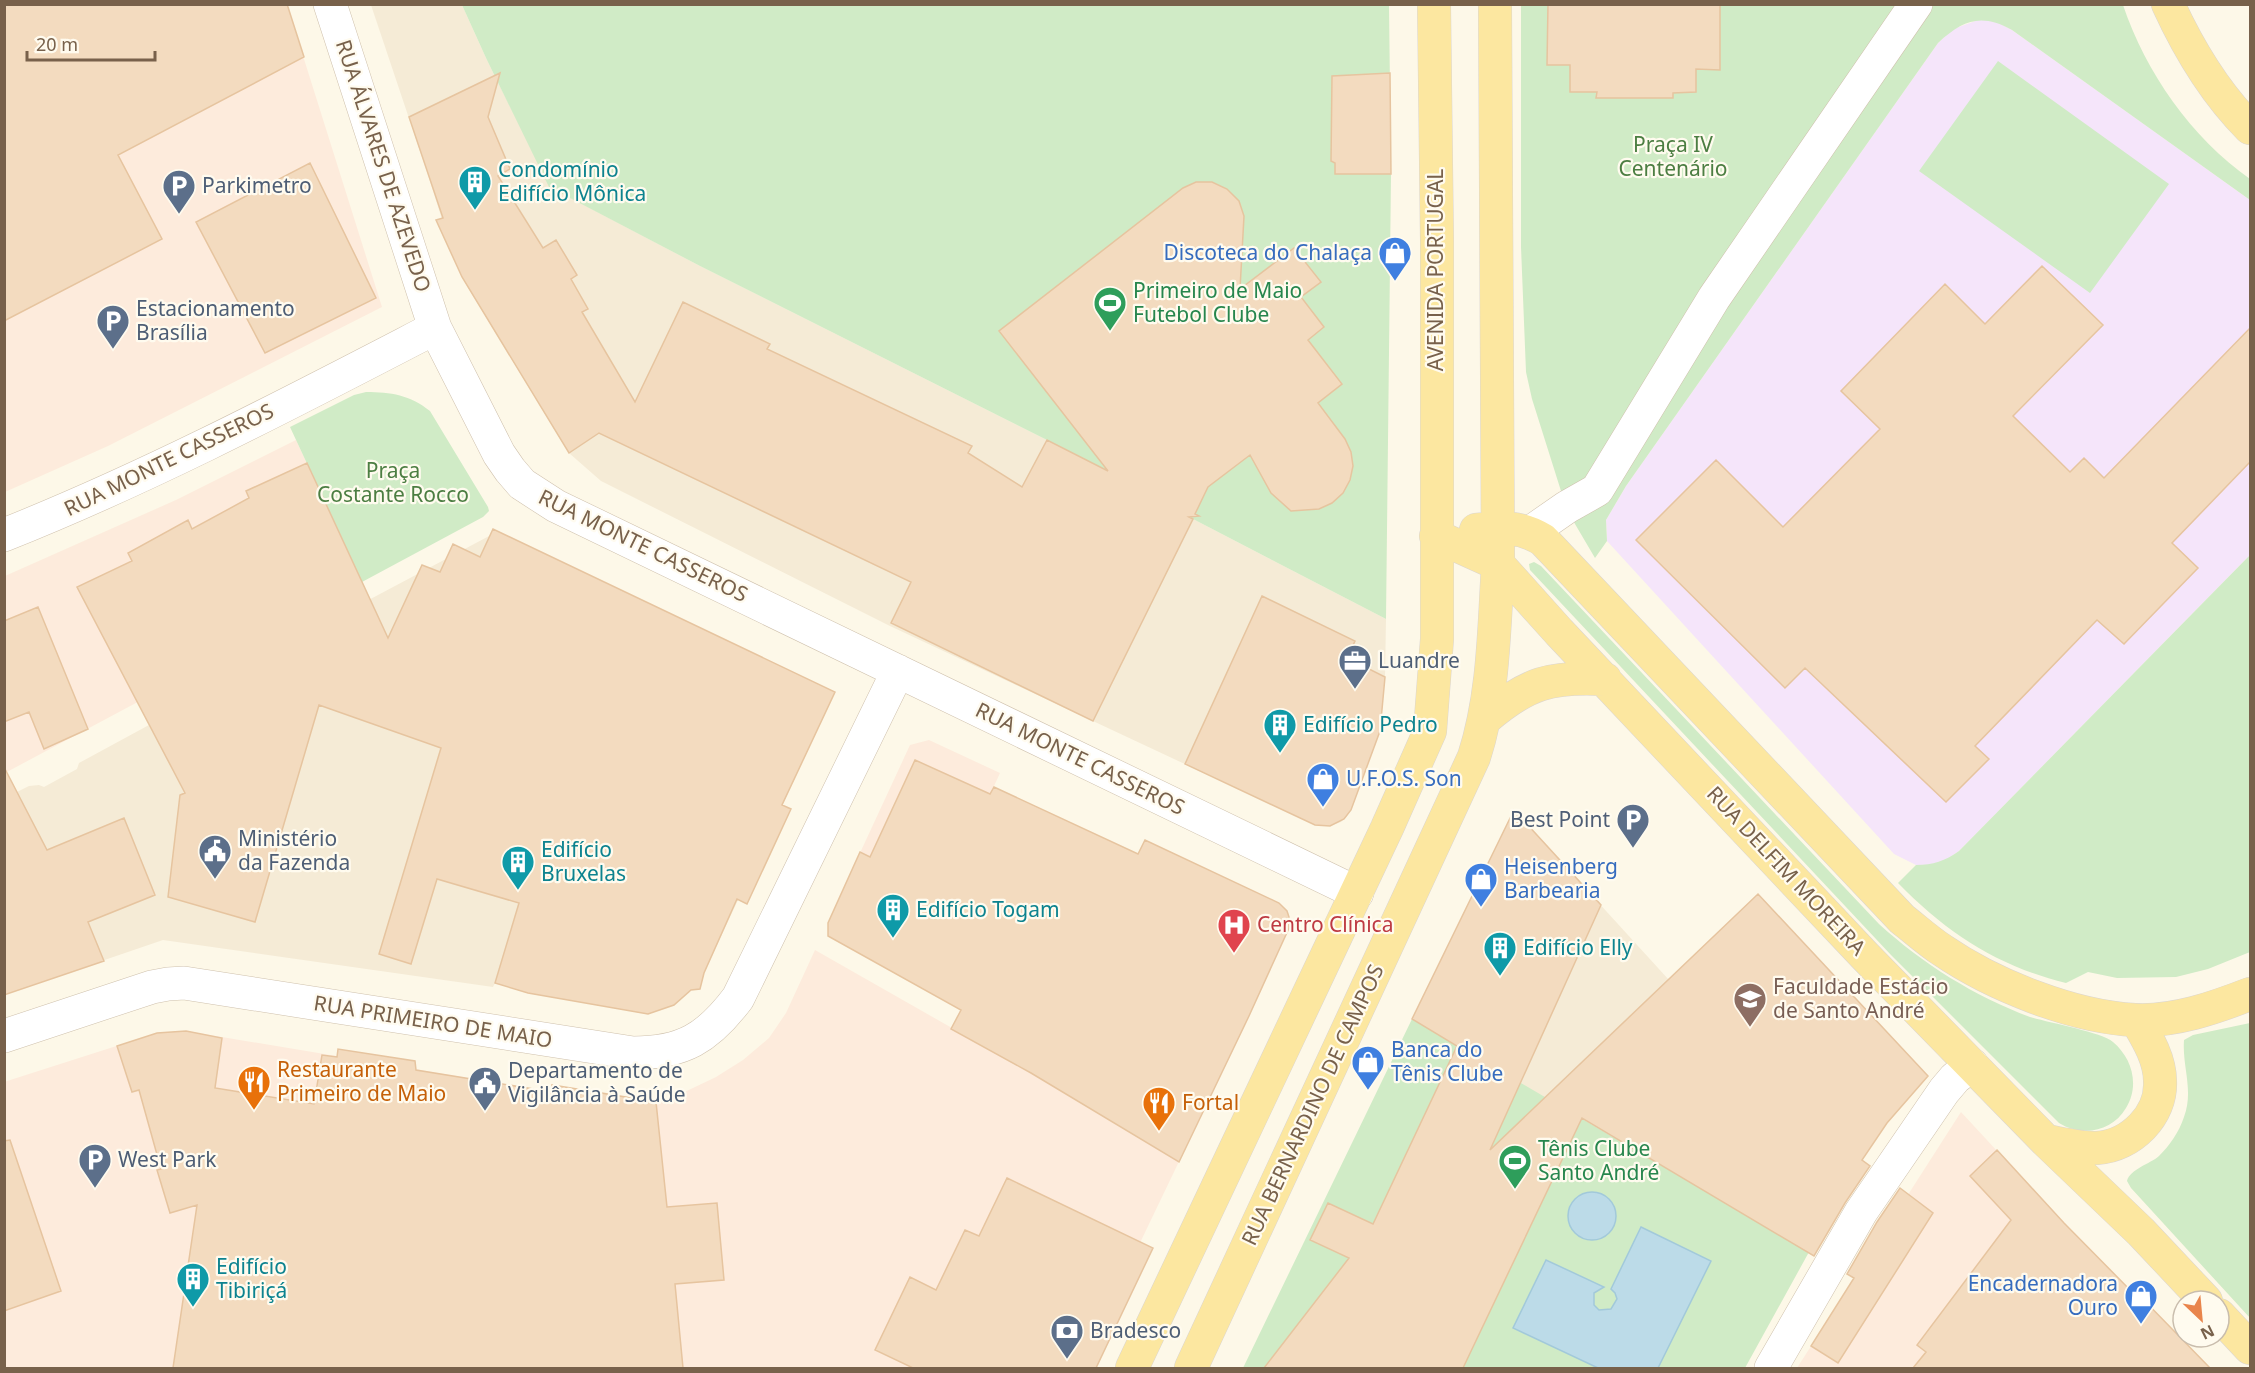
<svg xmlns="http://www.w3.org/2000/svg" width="2255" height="1373" viewBox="0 0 2255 1373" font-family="'Noto Sans',sans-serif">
<rect width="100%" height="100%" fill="#fdf8e8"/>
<!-- residential -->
<path fill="#f5ebd6" d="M 371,5 L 462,5 L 486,58 L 550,187 L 700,266 L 1047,440 L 1193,519 L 1386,619 L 1385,677 L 1380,730 L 1348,815 L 1341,822 L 1330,826 L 1315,825 L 890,626 L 601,481 L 569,453 L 467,286 L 451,248 L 429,178 Z
M 491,535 L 674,616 L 835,692 L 704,973 L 691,990 L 674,1005 L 648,1014 L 495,983 L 493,987 L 163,940 L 43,981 L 5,798 L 29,786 L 39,785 L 44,787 L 77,769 L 79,763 L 149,725 L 314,629 Z
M 1514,810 L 1669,980 L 1544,1098 L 1412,1019 Z"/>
<!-- commercial -->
<path fill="#fdebdc" d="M 5,5 L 287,5 L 382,307 L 108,446 L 5,492 Z
M 296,440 L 362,582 L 5,773 L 5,576 L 176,500 Z
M 929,740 L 1000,773 L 946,891 L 847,881 L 910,745 Z
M 1145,840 L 1279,903 L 1287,911 L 1290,921 L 1289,928 L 1255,1003 L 1080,1368 L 5,1368 L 4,1082 L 157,1033 L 186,1031 L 552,1092 L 552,1085 L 657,1102 L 672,1098 L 716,1077 L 743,1060 L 769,1038 L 786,1013 L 815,950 L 1031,1073 Z
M 1961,1112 L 2064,1223 L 2206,1368 L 1797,1368 Z"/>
<!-- education -->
<path fill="#f5e5fa" d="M 1981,19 L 1997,22 L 2012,30 L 2250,200 L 2250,555 L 1959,851 L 1946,860 L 1929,865 L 1916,865 L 1894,854 L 1607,541 L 1606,520 L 1626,486 L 1938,43 L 1953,29 Z"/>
<!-- green -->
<path fill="#d0ebc6" d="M 462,5 L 1389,5 L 1391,174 L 1386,619 L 1193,519 L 1047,440 L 700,266 L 549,187 L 486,58 Z
M 1521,5 L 2123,5 C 2146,73 2191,137 2250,179 L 2250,200 L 2012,30 C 1981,13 1963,20 1938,43 L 1626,486 L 1606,520 L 1607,541 L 1595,558 L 1575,524 L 1561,491 L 1532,399 L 1526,372 L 1521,247 Z
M 1998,61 L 2169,184 L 2090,293 L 1919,171 Z
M 366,392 C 391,392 410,395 430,411 L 488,507 L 489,511 L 483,517 L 362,582 L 290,427 L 354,395 Z
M 2250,555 L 2250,952 L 2208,969 L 2176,977 L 2117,978 L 2088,972 L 2066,983 C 1997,966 1947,933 1898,883 L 1916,865 C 1933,865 1945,861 1959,851 Z
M 1534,562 L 1541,566 L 1879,924 C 1923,964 1974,996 2030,1017 C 2049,1023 2101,1032 2113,1042 C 2132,1058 2140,1085 2126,1108 C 2112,1132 2082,1137 2059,1123 L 1891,955 L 1530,570 L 1529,564 Z
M 1412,1019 L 1809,1252 L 1745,1368 L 1243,1368 Z
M 2250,1023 L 2250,1318 L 2131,1188 L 2127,1181 C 2130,1169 2150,1164 2159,1156 C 2170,1145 2179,1132 2184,1117 C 2194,1090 2182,1067 2184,1040 L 2193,1035 Z"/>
<!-- water -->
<path fill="#bcdbe8" stroke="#a2c9da" stroke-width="1.5" d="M1568 1216a24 24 0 1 1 48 0a24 24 0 1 1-48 0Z
M 1641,1227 L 1711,1261 L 1658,1368 L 1598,1368 L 1513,1328 L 1546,1260 L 1604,1287 L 1594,1293 L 1594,1305 L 1599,1310 L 1611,1309 L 1617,1299 L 1615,1293 L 1611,1289 Z"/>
<!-- building -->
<path fill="#f3dbbf" stroke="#e6c49f" stroke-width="1.5" d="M 4,4 L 287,4 L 304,57 L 118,155 L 162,239 L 4,321 Z
M 1548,4 L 1720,4 L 1720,70 L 1696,69 L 1696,92 L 1673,93 L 1673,98 L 1596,98 L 1597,92 L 1570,92 L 1570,65 L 1547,65 Z
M 500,73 L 488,117 L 510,169 L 498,176 L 543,248 L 556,240 L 577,275 L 571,279 L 588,309 L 582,312 L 635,402 L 683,302 L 770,344 L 767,349 L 972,446 L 968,453 L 1022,487 L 1047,440 L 1108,471 L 999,331 L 1183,188 L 1196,182 L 1212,182 L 1227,189 L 1239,201 L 1244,216 L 1240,289 L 1294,248 L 1321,282 L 1301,297 L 1324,327 L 1308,340 L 1342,384 L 1318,403 L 1345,439 L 1351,452 L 1353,466 L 1350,480 L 1343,493 L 1332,503 L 1319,509 L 1291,511 L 1271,493 L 1250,455 L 1208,487 L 1195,514 L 1199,516 L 1189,517 L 1193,519 L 1093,721 L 891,623 L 911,582 L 599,433 L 569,453 L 462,277 L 436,220 L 443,218 L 409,117 Z
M 1390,73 L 1391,174 L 1335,174 L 1335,163 L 1331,161 L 1332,76 Z
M 310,163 L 376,298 L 265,353 L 196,222 Z
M 2042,266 L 2103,325 L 2013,416 L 2070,472 L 2084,458 L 2104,478 L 2250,328 L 2250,462 L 2172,543 L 2198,568 L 2124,644 L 2097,620 L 1975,746 L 1989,759 L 1946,802 L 1805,668 L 1785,688 L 1636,540 L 1716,460 L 1783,527 L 1880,429 L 1841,391 L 1945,284 L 1985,324 Z
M 307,463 L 388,638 L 422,565 L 440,572 L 453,544 L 480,557 L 493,529 L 835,692 L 782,805 L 791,809 L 747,904 L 737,899 L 704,973 L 700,989 L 691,990 L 674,1005 L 648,1014 L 528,993 L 495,983 L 519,903 L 437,879 L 411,964 L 379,954 L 441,748 L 319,705 L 255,922 L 168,897 L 180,795 L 185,793 L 77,587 L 132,561 L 128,553 L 188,520 L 192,529 L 249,498 L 246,491 Z
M 1262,596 L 1355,641 L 1347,658 L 1385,677 L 1380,731 L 1351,810 L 1344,819 L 1330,826 L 1315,825 L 1185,764 Z
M 38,607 L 88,729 L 44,749 L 29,712 L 4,722 L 4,621 Z
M 915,760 L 990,794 L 994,787 L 1138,854 L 1145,840 L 1279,903 L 1287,911 L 1289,917 L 1289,928 L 1249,1016 L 1179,1162 L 1031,1073 L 951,1029 L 961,1010 L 828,936 L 828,923 L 860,852 L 870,857 Z
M 4,767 L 47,850 L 124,818 L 155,895 L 88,922 L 104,961 L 4,995 Z
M 1514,810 L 1601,905 L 1490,1150 L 1758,894 L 1928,1076 L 1887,1123 L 1862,1160 L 1870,1166 L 1845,1203 L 1814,1256 L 1582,1118 L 1463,1368 L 1264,1368 L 1349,1258 L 1310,1240 L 1328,1203 L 1373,1224 L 1457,1046 L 1412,1019 Z
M 186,1031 L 222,1038 L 215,1088 L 314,1104 L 322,1055 L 337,1057 L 338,1049 L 415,1061 L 416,1070 L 552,1092 L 552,1085 L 656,1102 L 667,1207 L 717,1203 L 724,1280 L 675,1284 L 683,1368 L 173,1368 L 197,1205 L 170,1213 L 157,1170 L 161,1169 L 139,1090 L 132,1092 L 117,1046 L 157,1033 Z
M 10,1140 L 61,1291 L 4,1311 L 4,1141 Z
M 1997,1150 L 2064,1223 L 2136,1296 L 2138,1294 L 2210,1368 L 1913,1368 L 1926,1352 L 1917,1345 L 2011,1220 L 1970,1176 Z
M 1007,1178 L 1153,1248 L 1096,1368 L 913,1368 L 875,1350 L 910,1277 L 936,1290 L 965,1230 L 979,1236 Z
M 1900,1188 L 1933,1213 L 1838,1363 L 1811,1346 L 1854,1278 L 1847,1274 L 1877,1222 Z"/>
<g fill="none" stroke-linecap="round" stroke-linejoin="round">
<!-- minor casing -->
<g stroke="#cfc1ad" stroke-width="34">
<path id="minor" d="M 330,4 L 435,328 L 499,454 L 510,470 L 522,484 L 556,506 L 1357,893
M 1531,532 L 1567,507 L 1597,490 L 1714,298 L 1916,4
M 4,535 C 152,476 294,401 435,328
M 4,1036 L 152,987 L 168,984 L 184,983 L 633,1053 C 683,1053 708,1038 738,998 L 898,671
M 1771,1368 L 1861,1212 L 1944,1091 L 1955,1078 L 1972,1065"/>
</g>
<!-- major casing -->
<g stroke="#dcd6d0" stroke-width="34">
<path id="major" d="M 2168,4 C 2189,50 2215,93 2250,128
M 1476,530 C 1501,527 1521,526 1543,540 L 1902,919 C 1915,929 1928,941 1942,950 C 1993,985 2073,1017 2135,1020 C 2174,1022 2214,1008 2250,994
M 1436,536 L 1498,564 L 1559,632 L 1865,956 L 2046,1141 L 2141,1232 L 2206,1301
M 1486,718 C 1527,683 1551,676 1605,679
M 2046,1141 C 2063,1144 2080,1148 2097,1148 C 2131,1146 2162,1115 2160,1081 C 2160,1059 2147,1038 2137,1021
M 2219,1315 L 2250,1348
M 1132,1368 L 1387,828 L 1430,731 L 1437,639 L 1437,242 L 1434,4
M 1191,1368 L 1474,757 C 1494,695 1494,629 1498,564 L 1495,4"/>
</g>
<!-- minor -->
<use href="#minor" stroke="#fff" stroke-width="33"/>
<!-- major -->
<use href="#major" stroke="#fce7a0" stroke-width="33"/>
</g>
<!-- icons -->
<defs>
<g id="building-pin" transform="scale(1.725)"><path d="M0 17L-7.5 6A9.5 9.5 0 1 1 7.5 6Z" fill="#0f9aa8" stroke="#fffbef"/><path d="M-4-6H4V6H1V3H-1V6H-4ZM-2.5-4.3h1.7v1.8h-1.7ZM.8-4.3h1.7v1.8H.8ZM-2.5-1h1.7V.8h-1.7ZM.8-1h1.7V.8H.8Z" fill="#fff"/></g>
<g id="parking-pin" transform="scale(1.725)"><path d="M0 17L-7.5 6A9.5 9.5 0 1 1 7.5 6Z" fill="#5c6f8a" stroke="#fffbef"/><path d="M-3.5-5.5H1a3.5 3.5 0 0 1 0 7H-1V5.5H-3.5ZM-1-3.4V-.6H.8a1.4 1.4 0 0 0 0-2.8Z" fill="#fff"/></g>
<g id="shop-pin" transform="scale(1.725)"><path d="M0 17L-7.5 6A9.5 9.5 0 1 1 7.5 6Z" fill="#3f7fe0" stroke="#fffbef"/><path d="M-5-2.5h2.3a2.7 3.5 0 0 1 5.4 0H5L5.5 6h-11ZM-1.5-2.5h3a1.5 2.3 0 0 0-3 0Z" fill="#fff"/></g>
<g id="stadium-pin" transform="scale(1.725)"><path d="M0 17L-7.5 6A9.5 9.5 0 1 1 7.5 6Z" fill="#2e9e5b" stroke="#fffbef"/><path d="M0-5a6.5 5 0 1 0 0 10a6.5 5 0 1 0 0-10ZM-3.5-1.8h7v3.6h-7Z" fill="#fff"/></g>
<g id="office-pin" transform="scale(1.725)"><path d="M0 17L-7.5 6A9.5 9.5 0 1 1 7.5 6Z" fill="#5c6f8a" stroke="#fffbef"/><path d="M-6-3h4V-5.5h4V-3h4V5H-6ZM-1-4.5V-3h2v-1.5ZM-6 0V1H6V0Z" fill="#fff"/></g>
<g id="civic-pin" transform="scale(1.725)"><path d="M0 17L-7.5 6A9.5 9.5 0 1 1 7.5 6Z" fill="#5c6f8a" stroke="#fffbef"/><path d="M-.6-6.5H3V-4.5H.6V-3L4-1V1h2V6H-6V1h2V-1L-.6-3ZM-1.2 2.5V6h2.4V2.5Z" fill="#fff"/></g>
<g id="hospital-pin" transform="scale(1.725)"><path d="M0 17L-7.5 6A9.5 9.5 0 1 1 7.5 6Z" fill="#e0444e" stroke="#fffbef"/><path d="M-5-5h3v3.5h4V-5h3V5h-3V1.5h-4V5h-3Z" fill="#fff"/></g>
<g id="university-pin" transform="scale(1.725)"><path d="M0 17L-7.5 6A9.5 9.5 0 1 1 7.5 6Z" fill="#8d6e63" stroke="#fffbef"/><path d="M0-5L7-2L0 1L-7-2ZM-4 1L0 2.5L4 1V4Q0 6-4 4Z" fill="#fff"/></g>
<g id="restaurant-pin" transform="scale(1.725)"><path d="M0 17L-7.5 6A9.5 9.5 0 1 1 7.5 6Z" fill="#e8710a" stroke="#fffbef"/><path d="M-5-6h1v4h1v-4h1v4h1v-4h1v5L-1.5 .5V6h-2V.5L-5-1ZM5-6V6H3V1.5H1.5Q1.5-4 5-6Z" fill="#fff"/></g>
<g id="bank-pin" transform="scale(1.725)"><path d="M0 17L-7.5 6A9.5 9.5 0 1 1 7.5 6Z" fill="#5c6f8a" stroke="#fffbef"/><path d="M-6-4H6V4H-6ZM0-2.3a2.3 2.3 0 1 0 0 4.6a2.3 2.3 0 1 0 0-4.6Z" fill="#fff"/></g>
</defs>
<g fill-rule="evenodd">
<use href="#building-pin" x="475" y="182"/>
<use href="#parking-pin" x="179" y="186"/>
<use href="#shop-pin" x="1395" y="253"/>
<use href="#stadium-pin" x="1110" y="303"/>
<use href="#parking-pin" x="113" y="321"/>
<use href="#office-pin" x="1355" y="661"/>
<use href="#building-pin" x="1280" y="725"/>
<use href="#shop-pin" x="1323" y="779"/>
<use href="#parking-pin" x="1633" y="820"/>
<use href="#civic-pin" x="215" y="851"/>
<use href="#building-pin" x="518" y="862"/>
<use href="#shop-pin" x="1481" y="879"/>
<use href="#building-pin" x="893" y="910"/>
<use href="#hospital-pin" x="1234" y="925"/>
<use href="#building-pin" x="1500" y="948"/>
<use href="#university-pin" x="1750" y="999"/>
<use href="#shop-pin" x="1368" y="1062"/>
<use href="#restaurant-pin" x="254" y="1082"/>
<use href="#civic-pin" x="485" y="1083"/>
<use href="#restaurant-pin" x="1159" y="1103"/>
<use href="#parking-pin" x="95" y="1160"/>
<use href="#stadium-pin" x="1515" y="1161"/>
<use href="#building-pin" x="193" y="1279"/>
<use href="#shop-pin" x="2141" y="1296"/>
<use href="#bank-pin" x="1067" y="1331"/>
</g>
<g text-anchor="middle" stroke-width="4.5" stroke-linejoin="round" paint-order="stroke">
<!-- park labels -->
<g font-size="21" fill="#4c7e42" stroke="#fffbef">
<text x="1673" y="152">Praça IV<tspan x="1673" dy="24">Centenário</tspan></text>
<text x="393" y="478">Praça<tspan x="393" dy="24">Costante Rocco</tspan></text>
</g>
<!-- street labels -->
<g font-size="21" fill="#78614b" stroke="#fffbef">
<text transform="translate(383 166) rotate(72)" y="7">RUA ÁLVARES DE AZEVEDO</text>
<text transform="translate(1436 270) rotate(-90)" y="7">AVENIDA PORTUGAL</text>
<text transform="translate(169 460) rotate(-26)" y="7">RUA MONTE CASSEROS</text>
<text transform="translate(643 546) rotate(26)" y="7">RUA MONTE CASSEROS</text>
<text transform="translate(1080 759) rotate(26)" y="7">RUA MONTE CASSEROS</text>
<text transform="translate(1786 871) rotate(47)" y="7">RUA DELFIM MOREIRA</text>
<text transform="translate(433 1022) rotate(9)" y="7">RUA PRIMEIRO DE MAIO</text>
<text transform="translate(1313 1105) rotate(-65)" y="7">RUA BERNARDINO DE CAMPOS</text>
</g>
<!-- culture labels -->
<g font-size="21" fill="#0d838f" stroke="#fffbef" text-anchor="start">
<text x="498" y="177">Condomínio<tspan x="498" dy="24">Edifício Mônica</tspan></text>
<text x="1303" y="732">Edifício Pedro</text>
<text x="541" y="857">Edifício<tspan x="541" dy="24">Bruxelas</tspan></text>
<text x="916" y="917">Edifício Togam</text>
<text x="1523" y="955">Edifício Elly</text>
<text x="216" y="1274">Edifício<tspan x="216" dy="24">Tibiriçá</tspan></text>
</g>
<!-- service labels -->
<g font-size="21" fill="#4e5e75" stroke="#fffbef" text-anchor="start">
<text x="202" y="193">Parkimetro</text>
<text x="136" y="316">Estacionamento<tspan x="136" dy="24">Brasília</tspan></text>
<text x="1378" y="668">Luandre</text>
<text x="1610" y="827" text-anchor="end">Best Point</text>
<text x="238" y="846">Ministério<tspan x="238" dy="24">da Fazenda</tspan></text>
<text x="508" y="1078">Departamento de<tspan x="508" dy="24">Vigilância à Saúde</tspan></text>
<text x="118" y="1167">West Park</text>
<text x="1090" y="1338">Bradesco</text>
</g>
<!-- shop labels -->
<g font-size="21" fill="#366cbe" stroke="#fffbef" text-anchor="start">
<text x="1372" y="260" text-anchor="end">Discoteca do Chalaça</text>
<text x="1346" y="786">U.F.O.S. Son</text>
<text x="1504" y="874">Heisenberg<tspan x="1504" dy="24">Barbearia</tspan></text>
<text x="1391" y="1057">Banca do<tspan x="1391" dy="24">Tênis Clube</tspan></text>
<text x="2118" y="1291" text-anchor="end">Encadernadora<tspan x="2118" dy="24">Ouro</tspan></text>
</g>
<!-- leisure labels -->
<g font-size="21" fill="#27864d" stroke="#fffbef" text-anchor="start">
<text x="1133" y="298">Primeiro de Maio<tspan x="1133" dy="24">Futebol Clube</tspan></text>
<text x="1538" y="1156">Tênis Clube<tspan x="1538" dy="24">Santo André</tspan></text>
</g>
<!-- health labels -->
<g font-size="21" fill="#be3a42" stroke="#fffbef" text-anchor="start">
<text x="1257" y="932">Centro Clínica</text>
</g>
<!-- education labels -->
<g font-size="21" fill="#785e54" stroke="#fffbef" text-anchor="start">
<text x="1773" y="994">Faculdade Estácio<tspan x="1773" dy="24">de Santo André</tspan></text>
</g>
<!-- food labels -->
<g font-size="21" fill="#c56008" stroke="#fffbef" text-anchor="start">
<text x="277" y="1077">Restaurante<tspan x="277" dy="24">Primeiro de Maio</tspan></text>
<text x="1182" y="1110">Fortal</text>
</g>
</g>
<!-- border -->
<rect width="2255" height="1373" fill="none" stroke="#78614b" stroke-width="12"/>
<!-- north arrow -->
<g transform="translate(2201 1319) rotate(154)"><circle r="28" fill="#fffbef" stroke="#c9bdad" stroke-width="1.5"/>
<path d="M0-4.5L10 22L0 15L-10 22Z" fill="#e9854c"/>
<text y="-9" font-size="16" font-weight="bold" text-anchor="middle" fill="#78614b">N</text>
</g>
<!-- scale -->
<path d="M27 51v9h128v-9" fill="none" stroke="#78614b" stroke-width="3"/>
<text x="36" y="51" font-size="18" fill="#78614b" stroke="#fffbef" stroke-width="4.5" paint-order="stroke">20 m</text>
</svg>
